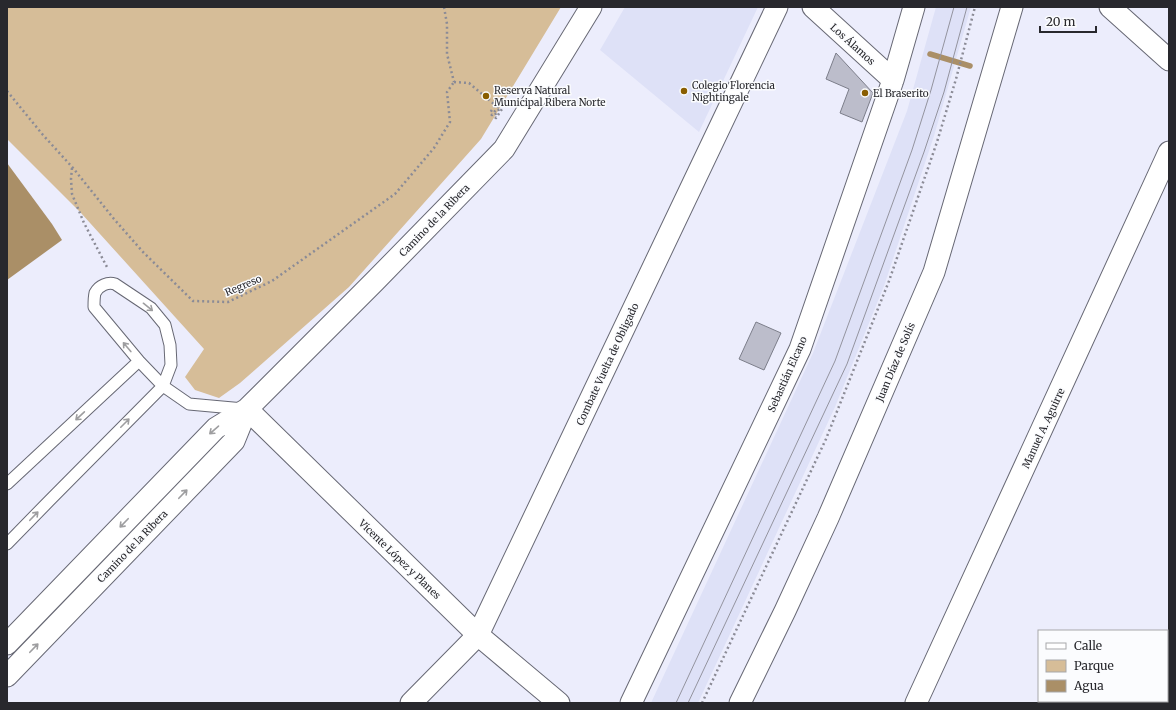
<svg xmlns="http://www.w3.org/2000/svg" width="1176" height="710" viewBox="0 0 1176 710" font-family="Merriweather,serif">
<rect width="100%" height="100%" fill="#ecedfc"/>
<!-- built -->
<path fill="#dee1f7" d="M 625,7 L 758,7 L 699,132 L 600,50 Z
M 936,7 L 971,7 L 934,136 L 884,286 L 835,407 L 698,703 L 651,703 L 813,353 L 907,111 Z"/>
<!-- green -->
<path fill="#d6bd98" d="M 7,7 L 561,7 L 481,139 L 349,287 L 240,383 L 219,398 L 195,390 L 185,377 L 204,349 L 81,213 L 7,139 Z"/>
<!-- water -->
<path fill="#aa8f67" d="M 7,163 L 52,224 L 62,240 L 7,280 Z"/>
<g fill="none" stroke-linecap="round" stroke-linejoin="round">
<!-- stream -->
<path stroke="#aa8f67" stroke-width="5.5" d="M 930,54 L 970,66"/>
</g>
<!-- building -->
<path fill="#bcbdcb" stroke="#7c7e8a" d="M 836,53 L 873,93 L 862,122 L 840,113 L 849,89 L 826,79 Z
M 756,322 L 781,333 L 764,370 L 739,359 Z"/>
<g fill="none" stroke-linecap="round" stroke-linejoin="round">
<!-- lane casing -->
<g stroke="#676874" stroke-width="13">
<path id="lane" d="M 7,484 L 139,361
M 7,544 L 49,501 L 163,386 L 171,365 L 170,345 L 165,325 L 151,308 L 115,284 C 108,282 99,285 95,293 C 94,297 94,303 94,307 L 139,361 L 163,386 L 189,404 L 244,409"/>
</g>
<!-- street casing -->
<g stroke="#676874" stroke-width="23">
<path id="street" d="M 813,7 L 893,80
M 1110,7 L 1169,60
M 247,409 L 478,635 L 559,703
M 7,644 L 216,428 L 247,409 L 375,281 L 504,149 L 591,7
M 7,676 L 234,441 L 247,409
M 411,703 L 478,635 L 777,7
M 631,703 L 800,349 L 893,80 L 914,7
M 740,703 L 785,611 L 828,518 L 934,272 L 1012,7
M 916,703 L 1169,152"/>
</g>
<!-- path -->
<path stroke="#8b8b96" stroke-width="2.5" stroke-dasharray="2 3" stroke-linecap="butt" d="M 444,7 L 447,24 L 447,54 L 454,82
M 454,82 L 469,83 L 495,105 L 490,113 L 492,115 L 498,107 L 500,108 L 494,116 L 496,118 L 502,109 L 504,110
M 7,91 L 43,135 L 73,168 L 114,219 L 143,252 L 193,301 L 228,302 L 272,281 L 395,194 L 434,148 L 450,122 L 447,92 L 454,82
M 72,168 L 71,179 L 72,194 L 84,223 L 108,269
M 702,703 L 826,439 L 889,281 L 937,142 L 956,79 L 975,7"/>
<!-- lane -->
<use href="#lane" stroke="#fff" stroke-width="11"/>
<!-- street -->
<use href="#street" stroke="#fff" stroke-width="21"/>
<!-- tram -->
<path stroke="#93939e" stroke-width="1" d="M 676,703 L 835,361 L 912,150 L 931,90 L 954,7
M 688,703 L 847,364 L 924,152 L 944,92 L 967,7"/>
</g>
<!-- one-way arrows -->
<defs><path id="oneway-shaft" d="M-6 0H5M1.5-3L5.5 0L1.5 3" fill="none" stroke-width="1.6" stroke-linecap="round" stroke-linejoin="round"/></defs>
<g stroke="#9e9ea0">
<use href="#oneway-shaft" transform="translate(148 307) rotate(39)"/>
<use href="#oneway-shaft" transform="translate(127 347) rotate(-130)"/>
<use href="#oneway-shaft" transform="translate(80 416) rotate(137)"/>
<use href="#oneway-shaft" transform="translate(125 423) rotate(-45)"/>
<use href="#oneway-shaft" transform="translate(214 430) rotate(139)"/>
<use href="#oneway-shaft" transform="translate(183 494) rotate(-46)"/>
<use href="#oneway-shaft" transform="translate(34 516) rotate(-46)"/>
<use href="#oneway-shaft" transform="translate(124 523) rotate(134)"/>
<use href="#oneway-shaft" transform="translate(34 648) rotate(-46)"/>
</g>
<!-- markers -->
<g fill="#895d00" stroke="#fbfcfe" stroke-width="1.5">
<circle cx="684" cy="91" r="4"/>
<circle cx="865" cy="93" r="4"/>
<circle cx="486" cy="96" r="4"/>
</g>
<g text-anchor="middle" stroke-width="3" stroke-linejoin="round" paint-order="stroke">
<!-- street labels -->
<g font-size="10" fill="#28282d" stroke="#fbfcfe">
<text transform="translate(853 44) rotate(42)" y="4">Los Álamos</text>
<text transform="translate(434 220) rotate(-46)" y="4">Camino de la Ribera</text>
<text transform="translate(243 285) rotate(-23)" y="4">Regreso</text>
<text transform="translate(895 362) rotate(-67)" y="4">Juan Díaz de Solís</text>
<text transform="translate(607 364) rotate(-65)" y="4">Combate Vuelta de Obligado</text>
<text transform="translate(787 374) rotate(-66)" y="4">Sebastián Elcano</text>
<text transform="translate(1043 428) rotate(-65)" y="4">Manuel A. Aguirre</text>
<text transform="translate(132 546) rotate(-46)" y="4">Camino de la Ribera</text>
<text transform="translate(400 559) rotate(44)" y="4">Vicente López y Planes</text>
</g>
<!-- poi labels -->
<g font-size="10" fill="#28282d" stroke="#fbfcfe" text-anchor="start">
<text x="692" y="89">Colegio Florencia<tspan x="692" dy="12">Nightingale</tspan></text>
<text x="494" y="94">Reserva Natural<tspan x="494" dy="12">Municipal Ribera Norte</tspan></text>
<text x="873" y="97">El Braserito</text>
</g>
</g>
<!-- border -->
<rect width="1176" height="710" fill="none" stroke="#28282d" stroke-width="16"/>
<!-- legend -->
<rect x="1038" y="630" width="130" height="72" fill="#fbfcfe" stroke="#a7a7aa"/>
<rect x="1046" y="643" width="20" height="6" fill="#ffffff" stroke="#a7a7aa"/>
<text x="1074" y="650" font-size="12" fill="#28282d">Calle</text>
<rect x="1046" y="660" width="20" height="12" fill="#d6bd98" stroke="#a7a7aa"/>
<text x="1074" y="670" font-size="12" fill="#28282d">Parque</text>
<rect x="1046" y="680" width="20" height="12" fill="#aa8f67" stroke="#a7a7aa"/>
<text x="1074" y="690" font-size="12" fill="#28282d">Agua</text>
<!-- scale -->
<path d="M1040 26v6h56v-6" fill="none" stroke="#28282d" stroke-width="2"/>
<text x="1046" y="26" font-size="12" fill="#28282d" stroke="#fbfcfe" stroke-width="3" paint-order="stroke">20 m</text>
</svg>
